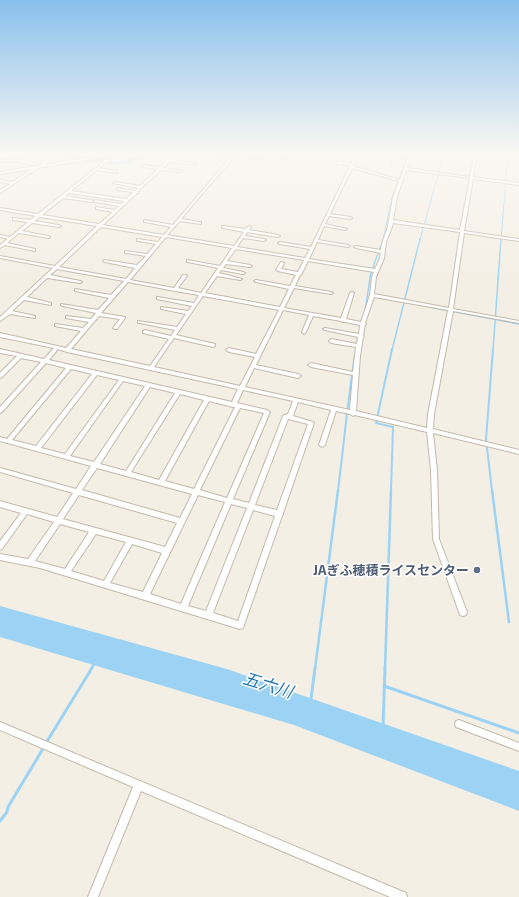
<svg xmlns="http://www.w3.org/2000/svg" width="519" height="897" viewBox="0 0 519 897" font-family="'Exo 2','Noto Sans JP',sans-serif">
<rect width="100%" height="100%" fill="#f4efe5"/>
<!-- water -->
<path fill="#9cd3f5" d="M 0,606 L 227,669 L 519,771 L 519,811 L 294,725 L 0,637 Z"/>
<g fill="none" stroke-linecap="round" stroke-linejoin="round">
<!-- stream-far4 -->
<path stroke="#9cd3f5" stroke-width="1" d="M 383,240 L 392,198 L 408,153
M 420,240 L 444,153
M 501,240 L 508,153"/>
<!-- stream-far3 -->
<path stroke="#9cd3f5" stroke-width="1.5" d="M 424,306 L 519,324
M 364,315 C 367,302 368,290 370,278 C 372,265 380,252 383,239
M 356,350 L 358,337
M 392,350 L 420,239
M 493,350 L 501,239"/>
<!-- stream-far2 -->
<path stroke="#9cd3f5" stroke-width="2" d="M 338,491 C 344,443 348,396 356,349
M 391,491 L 393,427 L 376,423 L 392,349
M 492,491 L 486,439 L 493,349"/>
<!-- stream-far1 -->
<path stroke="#9cd3f5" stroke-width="2.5" d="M 492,490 L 509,622
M 91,669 L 95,663
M 315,669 L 338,490
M 385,669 L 391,490"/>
<!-- stream -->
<path stroke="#9cd3f5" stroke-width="3" d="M 384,686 L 519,733
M 311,699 L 315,668
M 383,726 L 385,668
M 46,743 L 92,668
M 0,821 L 7,812 L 8,807 L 44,747"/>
<!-- river -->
<path fill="#9cd3f5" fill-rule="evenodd" d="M 51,153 L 72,153 L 87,159 L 105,158 L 111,161 L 128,160 L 142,153 L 169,153 L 147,156 L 129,164 L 110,165 L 104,162 L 86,163 L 70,157 Z
M 205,153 C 222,153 238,154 255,156 C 265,157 274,154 283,156 L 285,153 L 292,153 L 285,160 L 272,158 L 257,160 L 237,157 L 223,159 Z
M 295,153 L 315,153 L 312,155 Z"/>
<!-- minor casing -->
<g stroke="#c3b9aa" stroke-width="2">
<path id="minor" d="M 32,153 L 36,153 L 25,161 L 37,163 L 37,165 L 12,161 L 0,162 L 0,160 L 12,159 L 22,161 Z
M 56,153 L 60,153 L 43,165 L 41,165 L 41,163 Z
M 113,153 L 122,153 L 116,155 L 99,168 L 117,171 L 117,173 L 97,170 L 71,191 L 126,199 L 133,192 L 117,190 L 117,188 L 135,191 L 138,188 L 113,183 L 115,182 L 140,186 L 158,169 L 143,167 L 141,166 L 142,165 L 160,167 L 175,153 L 178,153 L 171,160 L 197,164 L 195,165 L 169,162 L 163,168 L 179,170 L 180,170 L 180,172 L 161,170 L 138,191 L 138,193 L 137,193 L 103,225 L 164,235 L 171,227 L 145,222 L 144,222 L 144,220 L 173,225 L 234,153 L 237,153 L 181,219 L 200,222 L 201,222 L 201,224 L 180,221 L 167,235 L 234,246 L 244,232 L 223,228 L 222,228 L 222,226 L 245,229 L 249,226 L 251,227 L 249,230 L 278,235 L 280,236 L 278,237 L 247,232 L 245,236 L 264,239 L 266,240 L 264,241 L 243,238 L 237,247 L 305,258 L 310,249 L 280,244 L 278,243 L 280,242 L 311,247 L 350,166 L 325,161 L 327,160 L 339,162 L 343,153 L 346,153 L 342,162 L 351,164 L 356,153 L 359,153 L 353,166 L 400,180 L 408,157 L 399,156 L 393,165 L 391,165 L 397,154 L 409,155 L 409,153 L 412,153 L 407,168 L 470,177 L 474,153 L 477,153 L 473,177 L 519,183 L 519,185 L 473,179 L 464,231 L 519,239 L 519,241 L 464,233 L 453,309 L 519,321 L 519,323 L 453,311 L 434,414 L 433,429 L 519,450 L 519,454 L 433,433 L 437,470 L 439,539 L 467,612 L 466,615 L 463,616 L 460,615 L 433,539 L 431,470 L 427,432 L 355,415 L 353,416 L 350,414 L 336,411 L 325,445 L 322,447 L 319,445 L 331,410 L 298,402 L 293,416 L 313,422 L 314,423 L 283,513 L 283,514 L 282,516 L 243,628 L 240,629 L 40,568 L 0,560 L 0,554 L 28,559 L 54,522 L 27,514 L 2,549 L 0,550 L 0,541 L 21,513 L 0,507 L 0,501 L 57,517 L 73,493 L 0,472 L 0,468 L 76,489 L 91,466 L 0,441 L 0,437 L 7,439 L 66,368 L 46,363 L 2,412 L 0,413 L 0,407 L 41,362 L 21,358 L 2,377 L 0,378 L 0,373 L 17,356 L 0,353 L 0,349 L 44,359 L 54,348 L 0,337 L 0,333 L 66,348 L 81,331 L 55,326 L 55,324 L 83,328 L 89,322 L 66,318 L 66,316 L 91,319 L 96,313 L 63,306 L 61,305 L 61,304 L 98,310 L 109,298 L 75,291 L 75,289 L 111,295 L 124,281 L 57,269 L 50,275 L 80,281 L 82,282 L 80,283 L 47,278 L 27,297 L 51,303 L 51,305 L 24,300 L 12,311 L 35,316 L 35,318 L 10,314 L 0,321 L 0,317 L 53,268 L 0,258 L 0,256 L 55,266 L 97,226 L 40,217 L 34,221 L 59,225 L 61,226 L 59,227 L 32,223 L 22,231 L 48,236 L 50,237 L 49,238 L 19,233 L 7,243 L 35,249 L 35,251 L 5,245 L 0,248 L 0,245 L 8,239 L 0,237 L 0,235 L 10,237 L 28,222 L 13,220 L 13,218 L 30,220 L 36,216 L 0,210 L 0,208 L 38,214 L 111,156 L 38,168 L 0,193 L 0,190 L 10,184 L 0,182 L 0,180 L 12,182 L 32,169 L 0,174 L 0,172 ZM 352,168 L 399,181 L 393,197 L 389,220 L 388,221 L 389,222 C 387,232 382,240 381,250 L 356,246 L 354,247 L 356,248 L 381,253 L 380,258 L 375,269 L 309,259 L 317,242 L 348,247 L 350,246 L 348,245 L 318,240 L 324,226 L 345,230 L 347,229 L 325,224 L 329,216 L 350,219 L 352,218 L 350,217 L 330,214 ZM 406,170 L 470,178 L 460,230 L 393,220 L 397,197 ZM 69,193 L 124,201 L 121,204 L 94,200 L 94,202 L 95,202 L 119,206 L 115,210 L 96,207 L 96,209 L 113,212 L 99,224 L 42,215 L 63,198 L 91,202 L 93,201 L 91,200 L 65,196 ZM 393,223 L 460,232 L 449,308 L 374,294 L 376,277 L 384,258 L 386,242 L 392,227 ZM 101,227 L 162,237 L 158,242 L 137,239 L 137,241 L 138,241 L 156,244 L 147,254 L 125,251 L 125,253 L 126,253 L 146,256 L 137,265 L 104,260 L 103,261 L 105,262 L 135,268 L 126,279 L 59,267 ZM 166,237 L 232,248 L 220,266 L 187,260 L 187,262 L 188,262 L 218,268 L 201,293 L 178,288 L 187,276 L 185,275 L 183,275 L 174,288 L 130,280 ZM 236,249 L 304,260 L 298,272 L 281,269 L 284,263 L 282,262 L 281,262 L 276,270 L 278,271 L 296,275 L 290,286 L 256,280 L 254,281 L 256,282 L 289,289 L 280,307 L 205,293 L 217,276 L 240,280 L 242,279 L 219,273 L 221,270 L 243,274 L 245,273 L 243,272 L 223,268 L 226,264 L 250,267 L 252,266 L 250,265 L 227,261 ZM 308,261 L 374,272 L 372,277 L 370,295 L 361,322 L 346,319 L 354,293 L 352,292 L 350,293 L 341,318 L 284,308 L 294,288 L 331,294 L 333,293 L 331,292 L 295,286 L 300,275 L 302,274 L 302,273 ZM 128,282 L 175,291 L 199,295 L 194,303 L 157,297 L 157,299 L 192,306 L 188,311 L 161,307 L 161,309 L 186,314 L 177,327 L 138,321 L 138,323 L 140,323 L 175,330 L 171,336 L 145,330 L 143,331 L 143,333 L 169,339 L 150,366 L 71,349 L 99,316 L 120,319 L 113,328 L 115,329 L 117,329 L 125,318 L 125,317 L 101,313 ZM 203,296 L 279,310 L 256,354 L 229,348 L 226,350 L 229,352 L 255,357 L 240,386 L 154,367 L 174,338 L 213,347 L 215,346 L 215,344 L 176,335 ZM 374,297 L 448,310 L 428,414 L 427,428 L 356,411 L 360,356 L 363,337 L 364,336 L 363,335 L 365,325 L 366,324 L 365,323 ZM 283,310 L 309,315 L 302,332 L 304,334 L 306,332 L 313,316 L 341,321 L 343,322 L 345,322 L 360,325 L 359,334 L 325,328 L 323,329 L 325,330 L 358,337 L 357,344 L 331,339 L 329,341 L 331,343 L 356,347 L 353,372 L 311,363 L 308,365 L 311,367 L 353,375 L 350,410 L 245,387 L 254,368 L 298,378 L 301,376 L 298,374 L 256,365 ZM 58,349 L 67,352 L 238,389 L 232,402 L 49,360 ZM 71,369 L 92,374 L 36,446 L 12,440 ZM 97,375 L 119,380 L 65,454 L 41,448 ZM 123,381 L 145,386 L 94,462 L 70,456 ZM 150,387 L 175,393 L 126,471 L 100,464 ZM 243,390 L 293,401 L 288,414 L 284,415 L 283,416 L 249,503 L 233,499 L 270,412 L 267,410 L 237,403 ZM 180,394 L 204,400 L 159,480 L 131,472 ZM 209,401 L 233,407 L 235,407 L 194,489 L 165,481 ZM 240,408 L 264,413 L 227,498 L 200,490 ZM 288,419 L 308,424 L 277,510 L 255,505 ZM 97,468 L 192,494 L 180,518 L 82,490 ZM 79,495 L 177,523 L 165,547 L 63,519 ZM 198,495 L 225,502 L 181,604 L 150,594 ZM 231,504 L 247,508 L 206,611 L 188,606 ZM 253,510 L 275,516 L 238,621 L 213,613 ZM 60,524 L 89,532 L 65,569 L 35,561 ZM 96,534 L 126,542 L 104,581 L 71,571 ZM 132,544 L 162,553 L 143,592 L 110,583 Z
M 459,720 L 519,743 L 519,751 L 456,727 L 455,724 L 456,721 Z
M 0,722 L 406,893 L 407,897 L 390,897 L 141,791 L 98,897 L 88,897 L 133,787 L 0,730 Z"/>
</g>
<!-- minor -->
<use href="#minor" fill="#fff" fill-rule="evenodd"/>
</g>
<!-- sky -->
<linearGradient id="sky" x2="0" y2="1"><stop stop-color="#89c0ed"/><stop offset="0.55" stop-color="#faf8f3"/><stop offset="1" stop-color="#faf8f3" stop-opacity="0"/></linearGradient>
<rect width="519" height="279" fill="url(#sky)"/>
<!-- markers -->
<circle fill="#5c6f8a" stroke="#fff" stroke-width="1.5" cx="477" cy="570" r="4"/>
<g text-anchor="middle" stroke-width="3" stroke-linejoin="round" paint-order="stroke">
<!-- service labels -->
<g font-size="13" font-weight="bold" fill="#4e5e75" stroke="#fff" text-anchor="end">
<text x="469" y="575">JAぎふ穂積ライスセンター</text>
</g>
<!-- near-water labels -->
<g font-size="17" font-style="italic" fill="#2479b2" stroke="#fff">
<text transform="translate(268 685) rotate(17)" y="6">五六川</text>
</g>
</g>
</svg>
